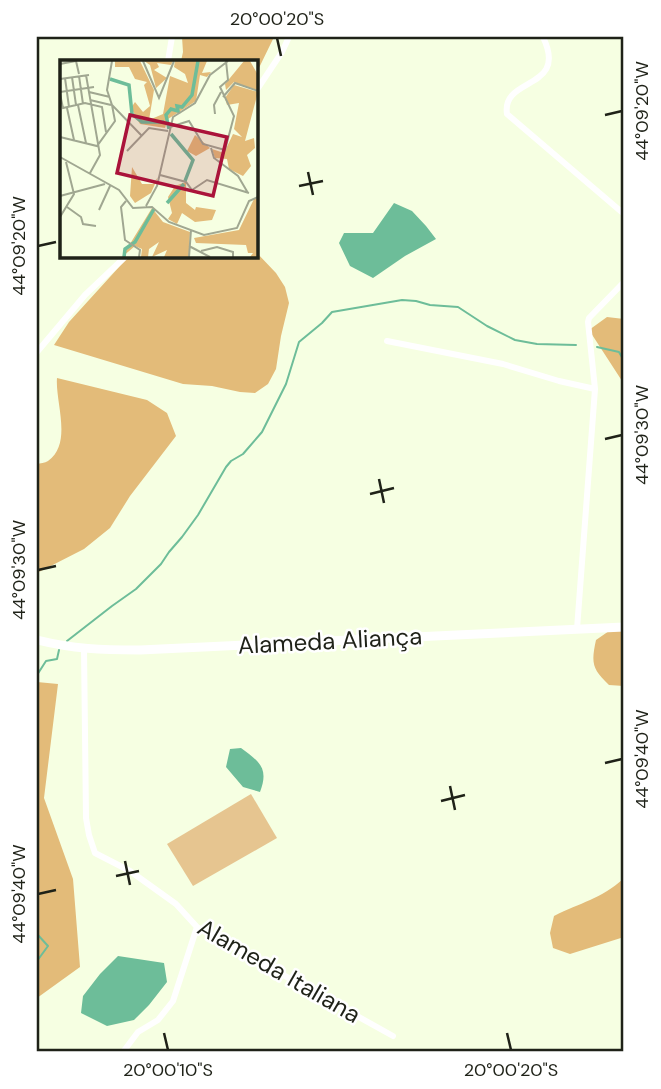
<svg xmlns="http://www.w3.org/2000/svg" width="661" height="1089" viewBox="0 0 661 1089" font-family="'DM Sans',sans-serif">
<rect width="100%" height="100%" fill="#f6ffe2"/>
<!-- green -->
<path fill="#e6c590" d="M 251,794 L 277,838 L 193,886 L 167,844 Z"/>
<!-- forest -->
<path fill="#e3bb79" d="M 182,37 L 274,37 L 256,74 L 256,61 L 181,61 L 183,52 Z
M 256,252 L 276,273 L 285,287 L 289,303 L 281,336 L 276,369 L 268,384 L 255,393 L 240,392 L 212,386 L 183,384 L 54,345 L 69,322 L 129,256 L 256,256 Z
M 607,317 L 624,319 L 624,384 L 589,330 Z
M 57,378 L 147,400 L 167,413 L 176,436 L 130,496 L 110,528 L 84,549 L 37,573 L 37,464 C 40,463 45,463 48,461 C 73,443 55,402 57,378 Z
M 624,630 L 624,686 L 609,685 C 592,669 591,663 596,640 L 609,631 Z
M 37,682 L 58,684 L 44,798 L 73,879 L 80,967 L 37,998 Z
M 624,878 L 624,937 L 570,954 L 553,948 L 550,933 L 554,916 C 581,902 600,900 624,878 Z"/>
<!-- water -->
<path fill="#6dbd99" d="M 394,203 L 412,211 L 426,226 L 436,239 L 405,256 L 373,278 L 350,266 L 339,243 L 344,233 L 373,233 Z
M 241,748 C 260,762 269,768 260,792 L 243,787 L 226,767 L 230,749 Z
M 118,956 L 164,963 L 167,982 L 149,1005 L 134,1020 L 107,1026 L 81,1013 L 83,996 L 100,974 Z"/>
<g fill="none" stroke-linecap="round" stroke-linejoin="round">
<!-- stream -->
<path stroke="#6dbd99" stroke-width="2" d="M 597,347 L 619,352 L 624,361
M 67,641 L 112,606 L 136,589 L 161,564 L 169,552 L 182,537 L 198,515 L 226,467 L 231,461 L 243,454 L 262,432 L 286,384 L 299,342 L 322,323 L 332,312 L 402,300 L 416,301 L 430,305 L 458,307 L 487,326 L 515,340 L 537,344 L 576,345
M 37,675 L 46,661 L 57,659 L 59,650
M 37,858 L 37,865
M 37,934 L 48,946 L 37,961"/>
<!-- street -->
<path stroke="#fff" stroke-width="6" d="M 543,37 C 569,91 501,76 507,114 L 624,214
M 168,61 L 172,37
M 256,91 L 282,52 L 289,37
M 387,341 L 503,364 L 559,381 L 595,389
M 37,352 L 85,295 L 126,256
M 577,629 L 595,389 L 588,322 L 589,318 L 624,282
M 84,649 L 86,818 L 89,835 L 95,853 L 130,871 L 176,904 L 197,927 L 393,1036
M 123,1052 L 138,1032 L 158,1020 L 173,1001 L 197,927"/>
<!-- secondary -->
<path stroke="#fff" stroke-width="9" d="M 37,640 C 74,649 101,650 140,650 L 624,627"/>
</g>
<!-- ticks -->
<path fill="none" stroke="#1f2218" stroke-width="2.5" d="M 277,38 L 281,56M 605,115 L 622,111M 308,172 L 313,195M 299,186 L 323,181M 38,246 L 56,242M 605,439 L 622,435M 379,479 L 384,503M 370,494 L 394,488M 38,570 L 56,566M 605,763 L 622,759M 450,786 L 455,810M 441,801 L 465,795M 125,861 L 130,885M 116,876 L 139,871M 38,894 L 56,890M 164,1033 L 168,1050M 507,1033 L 511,1050"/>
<g text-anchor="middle" stroke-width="5" stroke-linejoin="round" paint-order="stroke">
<!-- street labels -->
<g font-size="24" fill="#1f2218" stroke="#fff">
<text transform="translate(330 641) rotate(-3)" y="8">Alameda Aliança</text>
<text transform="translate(279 971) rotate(30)" y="8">Alameda Italiana</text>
</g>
</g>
<!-- overview -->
<g transform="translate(60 60)">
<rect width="198" height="198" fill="#f6ffe2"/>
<path d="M 80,1 L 94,30 L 89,60 L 103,54 L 110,16 L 128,23 L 125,14 L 114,7 L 115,1 L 147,1 L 142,13 L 151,12 L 147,17 L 140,15 L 136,41 L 108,59 L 105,68 L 80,64 L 71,48 L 75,42 L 83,52 L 90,46 L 84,25 L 87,22 L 75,19 L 69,7 L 55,7 L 55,1 ZM 84,1 L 113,1 L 111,5 L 97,3 L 99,7 L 94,10 L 107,18 L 96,28 L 90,5 ZM 184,1 L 190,1 L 198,15 L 198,31 L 174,22 L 166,30 L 165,24 ZM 174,25 L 198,32 L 185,81 L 194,78 L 195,88 L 187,95 L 191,106 L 183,116 L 169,109 L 167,99 L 155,98 L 152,89 L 164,93 L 173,74 L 182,77 L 174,69 L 179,43 L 167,45 L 165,38 ZM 135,75 L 150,88 L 136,96 L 127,91 ZM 72,107 L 82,124 L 93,124 L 98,117 L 91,133 L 75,143 L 70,136 ZM 126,122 L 126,143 L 135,150 L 136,147 L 156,150 L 152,160 L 135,162 L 122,153 L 117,164 L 108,159 L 112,153 L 108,137 L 115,126 ZM 194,139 L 198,139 L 198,197 L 190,197 L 193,193 L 188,193 L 186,185 L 136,183 L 134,178 L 179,170 ZM 92,148 L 103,162 L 130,172 L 129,197 L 104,197 L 107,190 L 92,197 L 99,182 L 89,189 L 88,197 L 81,197 L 82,189 L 75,186 L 62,197 Z" fill="#e3bb79"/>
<path fill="none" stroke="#6dbd99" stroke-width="3.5" d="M 50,19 L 69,25 L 72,54 L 82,62 L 104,62M 109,69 L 106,55 L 111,49 L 118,51 L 117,46 L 122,47 L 132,35 L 138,1M 111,74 L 133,100 L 125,121M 107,143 L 124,124M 64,197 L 65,189 L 75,182 L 94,149"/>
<path fill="none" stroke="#a0a791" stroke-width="2" d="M 52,1 L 47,30 L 52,45 L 81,75M 83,1 L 99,38 L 114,1M 0,4 L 16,1 L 19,14M 26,15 L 40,95 L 30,113M 19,16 L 23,44M 12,17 L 16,45M 5,18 L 9,47M 0,19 L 29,15M 0,32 L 34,27M 29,32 L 50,37M 0,34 L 3,48 L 25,43 L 42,47 L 46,72M 163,37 L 175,23 L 198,31M 30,40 L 51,45M 18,45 L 26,83M 7,48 L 14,80M 155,54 L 154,45 L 161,32M 110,67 L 129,61 L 143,84 L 165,90 L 174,56 L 160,27 L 168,20 L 166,1M 0,77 L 37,86 L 55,61 L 52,45M 151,88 L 154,98 L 178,116 L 188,133M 67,91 L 89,68 L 108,71M 0,97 L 59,130 L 73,148 L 92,147 L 109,162 L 144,175 L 177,168 L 189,141 L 198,137M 100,115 L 126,122 L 132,130 L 147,120 L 189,133M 0,136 L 45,124M 66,141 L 61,147 L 65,180 L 80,190 L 79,197M 86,146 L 97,126 L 113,57 L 135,43 L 150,15 L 168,1M 7,147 L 21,157 L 23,164 L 36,166M 39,150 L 50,126M 0,157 L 14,134 L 6,102M 129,186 L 150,197M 141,191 L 157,187 L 173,192 L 173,197M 129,197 L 131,170"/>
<path fill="#aa133a" fill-opacity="0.15" stroke="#aa133a" stroke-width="3.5" d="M 70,55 L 167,77 L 153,136 L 57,113 Z"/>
<rect width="198" height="198" fill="none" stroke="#1f2218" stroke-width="3.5"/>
</g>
<!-- border -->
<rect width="661" height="1089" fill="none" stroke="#ffffff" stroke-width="77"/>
<rect x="38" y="38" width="584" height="1012" fill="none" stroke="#1f2218" stroke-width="2.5"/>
<g font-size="18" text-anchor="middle" fill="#1f2218">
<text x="277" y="25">20°00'20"S</text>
<text transform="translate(642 111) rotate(-90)" y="6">44°09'20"W</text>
<text transform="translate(19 246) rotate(-90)" y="6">44°09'20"W</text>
<text transform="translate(642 435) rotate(-90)" y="6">44°09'30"W</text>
<text transform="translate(19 570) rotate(-90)" y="6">44°09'30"W</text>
<text transform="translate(642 759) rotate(-90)" y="6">44°09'40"W</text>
<text transform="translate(19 894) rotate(-90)" y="6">44°09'40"W</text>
<text x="168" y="1076">20°00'10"S</text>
<text x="511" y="1076">20°00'20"S</text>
</g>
</svg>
